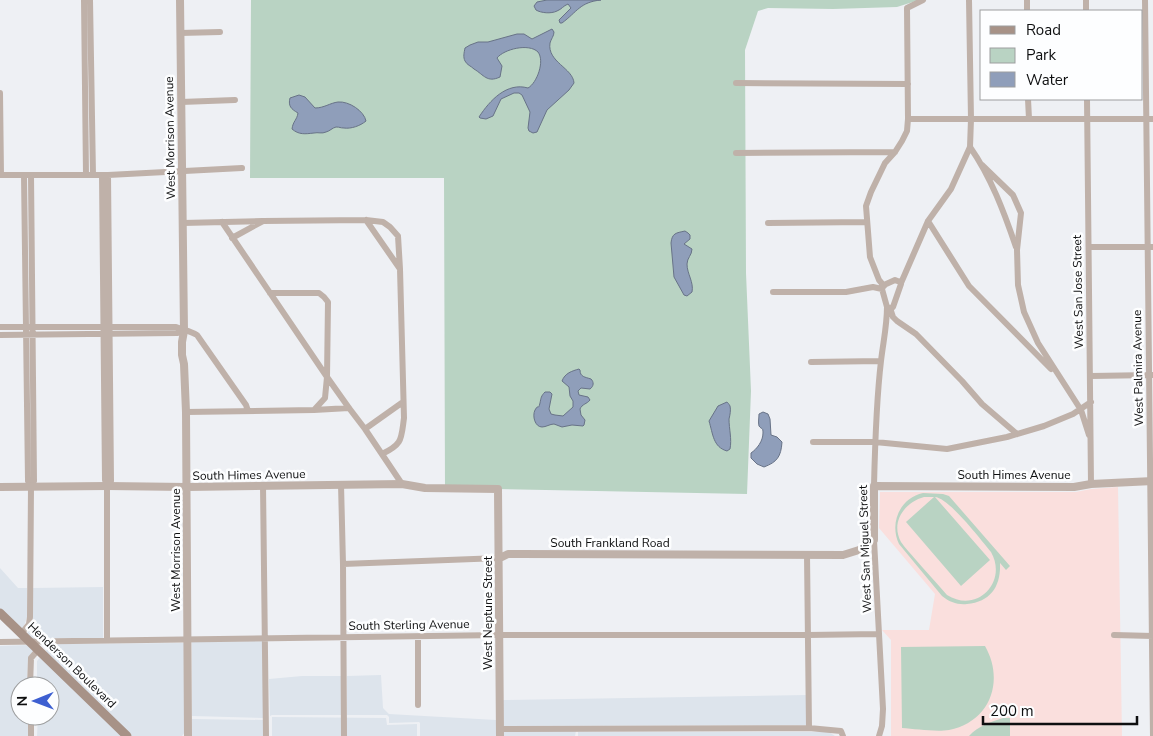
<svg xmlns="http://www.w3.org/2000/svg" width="1153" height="736" viewBox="0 0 1153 736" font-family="'Nunito Sans',sans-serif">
<rect width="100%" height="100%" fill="#eef0f4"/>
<!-- built -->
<path fill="#dde4ec" d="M 0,568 L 18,588 L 27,588 L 27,617 L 23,629 L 22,630 L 0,609 Z
M 103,587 L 103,638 L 31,639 L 26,634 L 29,631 L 33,620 L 33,588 Z
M 263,641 L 264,718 L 192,716 L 192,642 Z
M 184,643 L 185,732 L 182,736 L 37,736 L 38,716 L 50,716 L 50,686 L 37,686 L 37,661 L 50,646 L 61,644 Z
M 29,645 L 35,650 L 28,658 L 27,686 L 20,686 L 20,716 L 28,716 L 28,736 L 0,736 L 0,646 Z
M 381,675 L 383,708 L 389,714 L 496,720 L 497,736 L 420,736 L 420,723 L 419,722 L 389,723 L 389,717 L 387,715 L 347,715 L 347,676 Z
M 302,676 L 342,676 L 342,715 L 272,715 L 270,716 L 269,679 Z
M 806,695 L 806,725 L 503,726 L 503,700 Z
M 272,717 L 386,718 L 387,725 L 417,724 L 417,736 L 272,736 Z
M 192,719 L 263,720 L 263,736 L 192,736 Z
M 503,731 L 576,731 L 575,736 L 503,736 Z
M 578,732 L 829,732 L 835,736 L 578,736 Z"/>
<!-- education -->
<path fill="#fadfdd" d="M 1118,487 L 1122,736 L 891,736 L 891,640 L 882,630 L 929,630 L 935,594 L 879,528 L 880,492 L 1076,492 L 1091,489 Z"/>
<!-- green -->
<path fill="#b9d3c3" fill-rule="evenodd" d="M 251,0 L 919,0 L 897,7 L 833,9 L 768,8 L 758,11 L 745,50 L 746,273 L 751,391 L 747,494 L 445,488 L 444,178 L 250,178 Z
M 923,493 L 943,494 L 949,496 L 1010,566 L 1006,570 L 1000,563 C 1001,586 991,602 967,604 C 958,605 949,602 942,596 L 899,544 C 889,523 900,498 923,493 ZM 924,497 L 934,497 L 906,522 L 961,586 L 990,560 L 935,497 C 949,498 981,540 991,552 C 1008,582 977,614 947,595 C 937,583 926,572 916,560 C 911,554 905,548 901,542 C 890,522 905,502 924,497 Z
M 985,646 C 1005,681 990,722 949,730 C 936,732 915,729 902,728 L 901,647 Z
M 1003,718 L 1010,718 L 1010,736 L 969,736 C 978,726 991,722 1003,718 Z"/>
<!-- water -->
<path fill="#8f9eba" stroke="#687387" d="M 547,0 L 601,0 C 580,2 577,12 562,23 L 560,23 L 559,20 L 571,8 L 568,4 C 563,6 562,9 557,11 C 551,14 541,13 536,10 L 534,6 L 537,2 Z
M 552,29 L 554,32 C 554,36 551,39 550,43 C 547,62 573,68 574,83 L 569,90 L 547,110 L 537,132 L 533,133 L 529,131 L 528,128 L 530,112 L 522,95 L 519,93 L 514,93 L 501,99 L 493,116 L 486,119 L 480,118 L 479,117 C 490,100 507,82 528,88 C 537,83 545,61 538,52 C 529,43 504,49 497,58 L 502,66 L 500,77 C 487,83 484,75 474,69 C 471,66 467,65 465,61 C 463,57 464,53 465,48 L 470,45 L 478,42 L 488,42 L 517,34 L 524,34 L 532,39 Z
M 299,95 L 305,97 L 315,108 C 324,108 330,103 338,102 C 349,101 364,111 366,121 C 360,126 351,129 344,128 C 340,128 340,127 336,127 C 332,128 330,131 326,132 C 322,134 318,132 314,133 C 305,134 299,135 292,129 C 293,121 297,120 298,113 C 291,109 288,106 290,98 Z
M 685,231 L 688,233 L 690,235 L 690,239 L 684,244 L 692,249 C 692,255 687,258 687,264 C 687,274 694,282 692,292 L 687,296 L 684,295 L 674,277 L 671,243 C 672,233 676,233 685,231 Z
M 579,369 L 580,370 C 580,377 585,377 591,379 C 594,382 594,386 590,389 L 581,388 L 578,391 L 579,395 L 588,397 L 590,400 C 587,404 582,404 580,409 L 581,415 L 585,420 L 584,425 L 583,426 L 572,425 L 562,427 L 554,424 C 550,424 546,427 542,427 C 535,427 532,416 535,410 C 539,403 538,411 540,403 C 541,398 541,396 545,392 L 550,392 L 552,394 L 549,409 L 551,414 L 555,415 L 563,416 L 573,407 L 573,401 L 570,396 L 569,387 L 562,381 C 565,373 572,371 579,369 Z
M 727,402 C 728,403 729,404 730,406 C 731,410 730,415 729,419 C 729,429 732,439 730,449 L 727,451 C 713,447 713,434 709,421 L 718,406 Z
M 763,412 L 768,414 L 770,419 L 771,435 L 777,437 L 782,442 C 781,457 777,462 764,467 L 757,464 L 751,458 L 751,453 C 757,449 763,441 763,433 C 763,427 762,430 759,426 C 758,422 759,418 759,414 Z"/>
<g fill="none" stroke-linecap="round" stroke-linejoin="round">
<!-- minor -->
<path stroke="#bfb1a9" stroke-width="6" d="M 84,0 L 86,175
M 90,0 L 93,175
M 1027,0 L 1027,11
M 1086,0 L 1086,11
M 1145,0 L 1153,736
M 180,33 L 220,32
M 736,83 L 908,84
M 0,93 L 1,175
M 1028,99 L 1029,119
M 1087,99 L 1091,484
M 181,102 L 235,100
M 908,119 L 1153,119
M 970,147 C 991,177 1004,212 1016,247
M 736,153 L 895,152
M 982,165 L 1013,195 L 1021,213 L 1017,250 L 1018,285 L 1024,312 L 1038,343 L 1081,410 L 1089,435
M 0,175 L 108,175 L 242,168
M 31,175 L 34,481 L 31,487
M 102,175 L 105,480 L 107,486 L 107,640
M 366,220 L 400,269 L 404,418 C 401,439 403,444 382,454
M 928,221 L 969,286 L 1051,369
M 222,222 L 327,377 L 349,408 L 365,429 L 402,484
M 183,223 L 262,221
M 768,223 L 867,222
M 232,238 L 263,221 L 366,220 L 383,222 L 390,227 L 398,236 L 400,269
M 1089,247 L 1153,247
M 895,280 L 900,282 L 901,284 L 893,307 L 892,308 L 887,307 L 882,289 L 884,285 Z
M 901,283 L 928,221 L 951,189 L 970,147 L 971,119 L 969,0
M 884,286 L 879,280 L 870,257 L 866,206 L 871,192 L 885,163 L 895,152 L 902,141 L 907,131 L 908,119 L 907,8 L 923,0
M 773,292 L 846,292 L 873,287 L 882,289
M 890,308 L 893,317 L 897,321 L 916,334 L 962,381 L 982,404 L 1017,434
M 0,327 L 176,327 C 183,330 190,331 197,335 L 246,405 L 248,411
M 0,335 L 177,333 L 184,331
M 811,362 L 881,361
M 1091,376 L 1152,375
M 314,410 L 349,408
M 186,412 L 314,410 L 325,398 L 327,377 L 328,302 L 324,297 L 319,293 L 270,293
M 365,429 L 403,402
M 813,442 L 875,442 L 947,449 L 1007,437 L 1044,426 L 1073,414 L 1091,402
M 341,484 L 343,564 L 344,736
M 263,485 L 266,736
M 107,486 L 111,481 L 108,175
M 874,486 C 875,444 876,403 881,361 C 883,343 887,326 887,307
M 874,540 L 883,709 L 882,726 L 879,736
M 807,555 L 809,728
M 343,564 L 500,558
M 21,634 L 29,624 L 30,617 L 31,487 L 28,481 L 24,175
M 1114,635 L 1153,636
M 0,642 L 500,635 L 808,635 L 879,634
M 30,686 L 31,658 L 38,650
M 418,705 L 418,637
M 31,716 L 31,736
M 500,729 L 809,728 L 841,731 L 843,736"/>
<!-- tertiary -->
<path stroke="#bfb1a9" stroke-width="8" d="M 180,0 L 184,331 L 182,342 L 182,355 L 184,364 L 186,412 L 188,736
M 0,487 L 107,486 L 187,487 L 402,484 L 425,488 L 498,489 L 500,736
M 500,558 L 508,554 L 520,554 L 843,555 L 859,550 L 874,540 L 874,486 L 1074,487 L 1091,484 L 1153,481"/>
<!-- secondary -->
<path stroke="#a79287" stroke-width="9" d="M 0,613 L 127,736"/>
</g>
<g text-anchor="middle" stroke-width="5" stroke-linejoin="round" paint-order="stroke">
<!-- street labels -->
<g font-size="12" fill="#0e0f10" stroke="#fdfeff">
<text transform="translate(170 138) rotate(-91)" y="4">West Morrison Avenue</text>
<text transform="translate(1078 292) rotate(-91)" y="4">West San Jose Street</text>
<text transform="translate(1138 368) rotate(-91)" y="4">West Palmira Avenue</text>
<text transform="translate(249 475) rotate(-1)" y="4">South Himes Avenue</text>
<text x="1014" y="479">South Himes Avenue</text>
<text x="610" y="547">South Frankland Road</text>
<text transform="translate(865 549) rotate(-92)" y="4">West San Miguel Street</text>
<text transform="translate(176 550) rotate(-90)" y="4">West Morrison Avenue</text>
<text transform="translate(488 613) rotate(-90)" y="4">West Neptune Street</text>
<text transform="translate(409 625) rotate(-1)" y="4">South Sterling Avenue</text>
<text transform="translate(72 665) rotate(44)" y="4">Henderson Boulevard</text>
</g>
</g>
<!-- legend -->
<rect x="980" y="10" width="162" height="90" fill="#fdfeff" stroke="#9d9e9f"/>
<rect x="990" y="26" width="25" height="8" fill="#a79287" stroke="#9d9e9f"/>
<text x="1026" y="35" font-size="15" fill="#0e0f10">Road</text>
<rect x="990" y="48" width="25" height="15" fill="#b9d3c3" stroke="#9d9e9f"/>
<text x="1026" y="60" font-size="15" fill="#0e0f10">Park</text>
<rect x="990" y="72" width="25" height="15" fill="#8f9eba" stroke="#9d9e9f"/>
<text x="1026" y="85" font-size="15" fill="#0e0f10">Water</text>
<!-- north arrow -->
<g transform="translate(35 701) rotate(269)"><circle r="24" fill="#fdfeff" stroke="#9d9e9f"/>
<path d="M0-4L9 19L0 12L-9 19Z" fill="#3d5fd1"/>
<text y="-8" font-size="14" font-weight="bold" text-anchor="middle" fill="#0e0f10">N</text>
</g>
<!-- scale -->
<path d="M983 716v8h154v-8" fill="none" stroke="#0e0f10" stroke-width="2.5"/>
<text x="990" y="716" font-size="15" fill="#0e0f10" stroke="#fdfeff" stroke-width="4" paint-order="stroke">200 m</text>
</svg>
